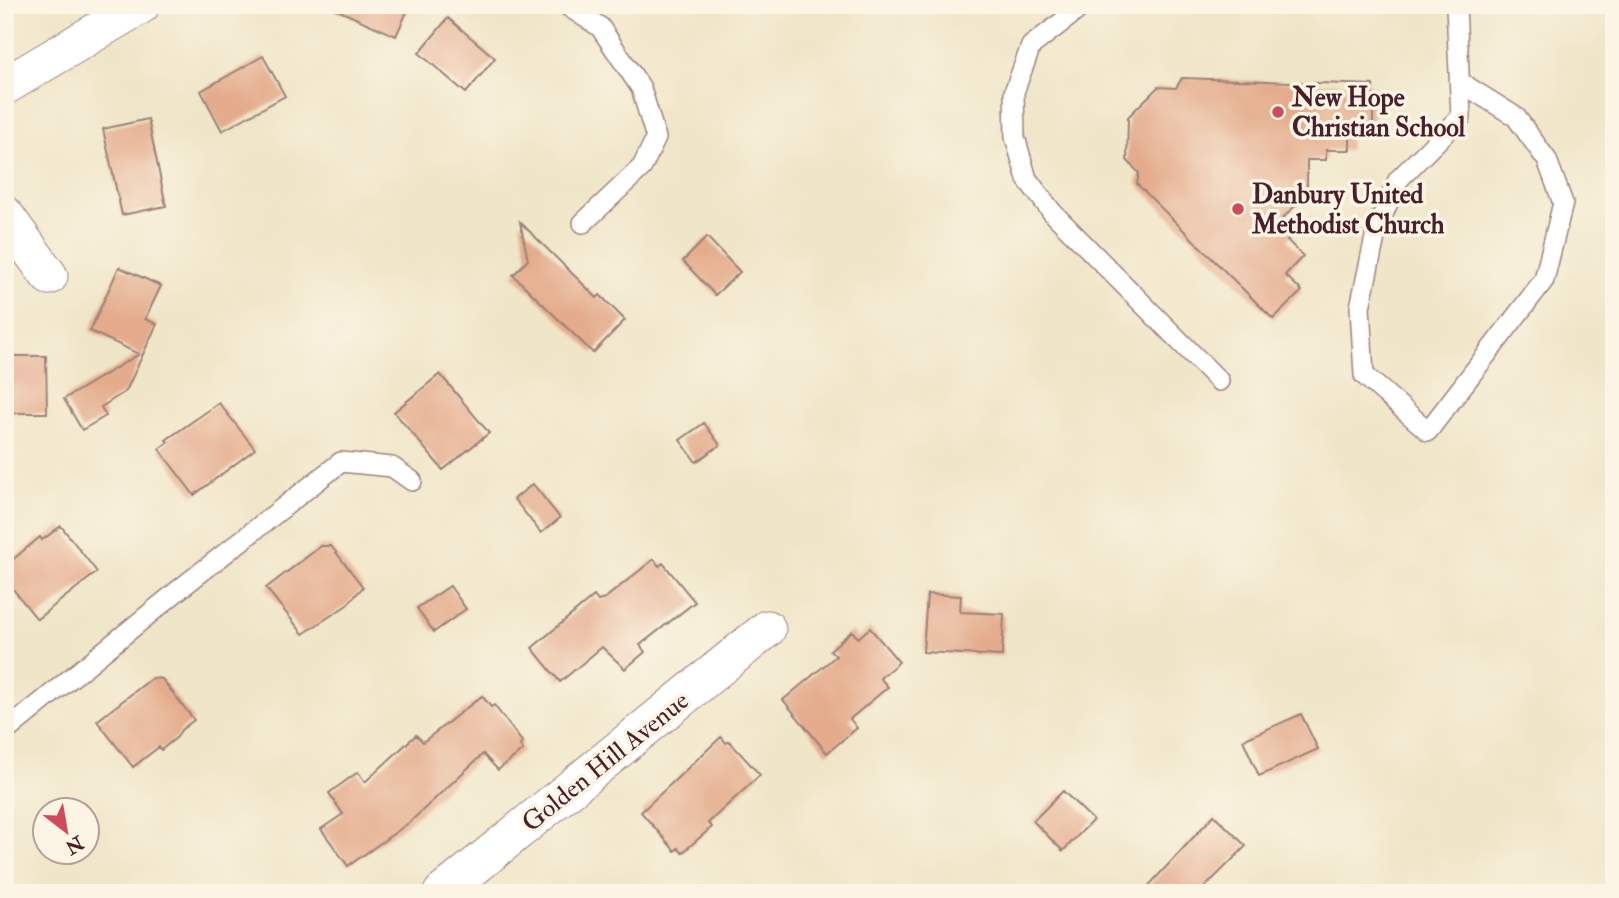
<svg xmlns="http://www.w3.org/2000/svg" width="1619" height="898" viewBox="0 0 1619 898" font-family="'IM FELL Double Pica',serif">
<rect width="100%" height="100%" fill="#fcf5e5"/>
<filter id="ink" filterUnits="userSpaceOnUse"><feTurbulence type="fractalNoise" baseFrequency=".0143" numOctaves="2"/><feDisplacementMap in="SourceGraphic" scale="14" xChannelSelector="R" yChannelSelector="G"/><feConvolveMatrix kernelMatrix="1 2 1 2 8 2 1 2 1" color-interpolation-filters="sRGB"/></filter>
<filter id="wash" filterUnits="userSpaceOnUse"><feTurbulence type="fractalNoise" baseFrequency=".00686" numOctaves="4" result="noise"/><feDisplacementMap in="SourceGraphic" scale="28" xChannelSelector="R" yChannelSelector="G"/><feGaussianBlur stdDeviation="1.57" result="paint"/><feColorMatrix in="noise" values="0 0 0 0 0 0 0 0 0 0 0 0 0 0 0 0 0 1.4 0 .05"/><feComposite in="paint" operator="in"/></filter>
<g filter="url(#wash)">
<rect width="100%" height="100%" fill="#efe5c7"/>
<g id="blocks">
<!-- building -->
<path fill="#e4ac8c" d="M 326,5 L 410,5 L 396,36 Z
M 448,18 L 495,58 L 466,93 L 419,53 Z
M 263,56 L 285,96 L 222,131 L 201,91 Z
M 1182,78 L 1373,85 L 1373,124 L 1350,124 L 1350,150 L 1326,150 L 1326,160 L 1307,160 L 1307,194 L 1282,219 L 1294,232 L 1287,240 L 1303,256 L 1285,275 L 1302,291 L 1273,319 L 1137,184 L 1139,173 L 1127,160 L 1128,117 L 1158,87 L 1176,88 Z
M 148,119 L 166,206 L 122,215 L 103,129 Z
M 520,222 L 597,298 L 600,295 L 625,320 L 593,353 L 513,275 L 528,260 Z
M 707,237 L 740,272 L 715,295 L 683,261 Z
M 119,267 L 161,286 L 145,319 L 157,324 L 126,391 L 101,407 L 106,416 L 82,430 L 64,399 L 139,354 L 90,331 Z
M 5,356 L 46,356 L 47,413 L 5,413 Z
M 440,374 L 489,433 L 443,470 L 394,412 Z
M 219,403 L 255,449 L 194,495 L 159,449 L 168,442 L 166,440 Z
M 704,423 L 720,445 L 696,462 L 680,440 Z
M 533,484 L 560,518 L 541,533 L 514,499 Z
M 61,526 L 97,572 L 37,619 L 5,579 L 5,566 L 40,537 L 42,540 Z
M 321,546 L 331,546 L 363,587 L 347,605 L 303,634 L 266,588 Z
M 654,559 L 659,566 L 663,563 L 695,602 L 640,645 L 645,652 L 625,669 L 602,647 L 560,682 L 532,648 L 594,596 L 598,601 L 604,599 Z
M 450,586 L 466,609 L 434,632 L 417,608 Z
M 927,594 L 961,596 L 960,612 L 1004,614 L 1002,656 L 923,652 Z
M 870,628 L 899,662 L 880,678 L 888,687 L 850,719 L 857,728 L 827,753 L 783,700 L 836,656 L 830,650 L 852,631 L 858,638 Z
M 152,678 L 162,679 L 194,720 L 181,730 L 177,737 L 161,750 L 159,747 L 133,767 L 97,721 Z
M 482,696 L 491,707 L 494,705 L 523,743 L 520,745 L 523,750 L 498,770 L 483,754 L 410,822 L 348,866 L 321,829 L 343,814 L 329,793 L 358,772 L 365,782 L 416,735 L 423,742 Z
M 1301,714 L 1318,749 L 1259,776 L 1243,740 Z
M 721,737 L 726,743 L 729,741 L 760,775 L 708,823 L 712,827 L 682,853 L 678,848 L 675,851 L 641,812 Z
M 1063,791 L 1093,820 L 1063,851 L 1033,821 Z
M 1214,815 L 1246,846 L 1199,893 L 1142,893 Z"/>
</g>
</g>
<g filter="url(#ink)">
<use href="#blocks" fill-opacity="0" stroke="#9c8279" stroke-width="2"/>
<g fill="none" stroke-linecap="round" stroke-linejoin="round">
<!-- service casing -->
<g stroke="#9c8279" stroke-width="22">
<path id="service" d="M 566,5 L 600,27 L 641,88 L 656,138 L 642,167 L 583,223
M 1084,5 L 1031,46 L 1014,92 L 1015,137 L 1027,179 L 1052,212 L 1219,381
M 1456,5 L 1461,117 L 1398,180 L 1377,228 L 1360,307 L 1364,375 L 1428,431 L 1544,280 L 1563,203 L 1547,160 L 1516,117 L 1460,82
M 5,732 L 181,588 L 341,462 L 392,467 L 412,481"/>
</g>
<!-- minor casing -->
<g stroke="#9c8279" stroke-width="39">
<path id="minor" d="M 5,86 L 141,5
M 5,215 L 49,276
M 442,893 L 767,629"/>
</g>
<!-- service -->
<use href="#service" stroke="#fff" stroke-width="19"/>
<!-- minor -->
<use href="#minor" stroke="#fff" stroke-width="37"/>
</g>
</g>
<!-- markers -->
<g fill="#d1495b" stroke="#fcf5e5" stroke-width="2.5">
<circle cx="1278" cy="112" r="7"/>
<circle cx="1238" cy="209" r="7"/>
</g>
<g text-anchor="middle" stroke-width="7" stroke-linejoin="round" paint-order="stroke">
<!-- poi labels -->
<g font-size="26" font-weight="bold" fill="#4a1f2b" stroke="#fcf5e5" text-anchor="start">
<text x="1292" y="106">New Hope<tspan x="1292" dy="30">Christian School</tspan></text>
<text x="1252" y="203">Danbury United<tspan x="1252" dy="30">Methodist Church</tspan></text>
</g>
<!-- street labels -->
<g font-size="26" fill="#4a1f2b" stroke="#fcf5e5">
<text transform="translate(605 761) rotate(-39)" y="9">Golden Hill Avenue</text>
</g>
</g>
<!-- margin -->
<rect width="1619" height="898" fill="none" stroke="#fcf5e5" stroke-width="28"/>
<!-- north arrow -->
<g transform="translate(66 831) rotate(149)"><circle r="33" fill="#fcf5e5" stroke="#b59f9b" stroke-width="2"/>
<path d="M0-5L12 26L0 18L-12 26Z" fill="#d1495b"/>
<text y="-10" font-size="19" font-weight="bold" text-anchor="middle" fill="#4a1f2b">N</text>
</g>
</svg>
